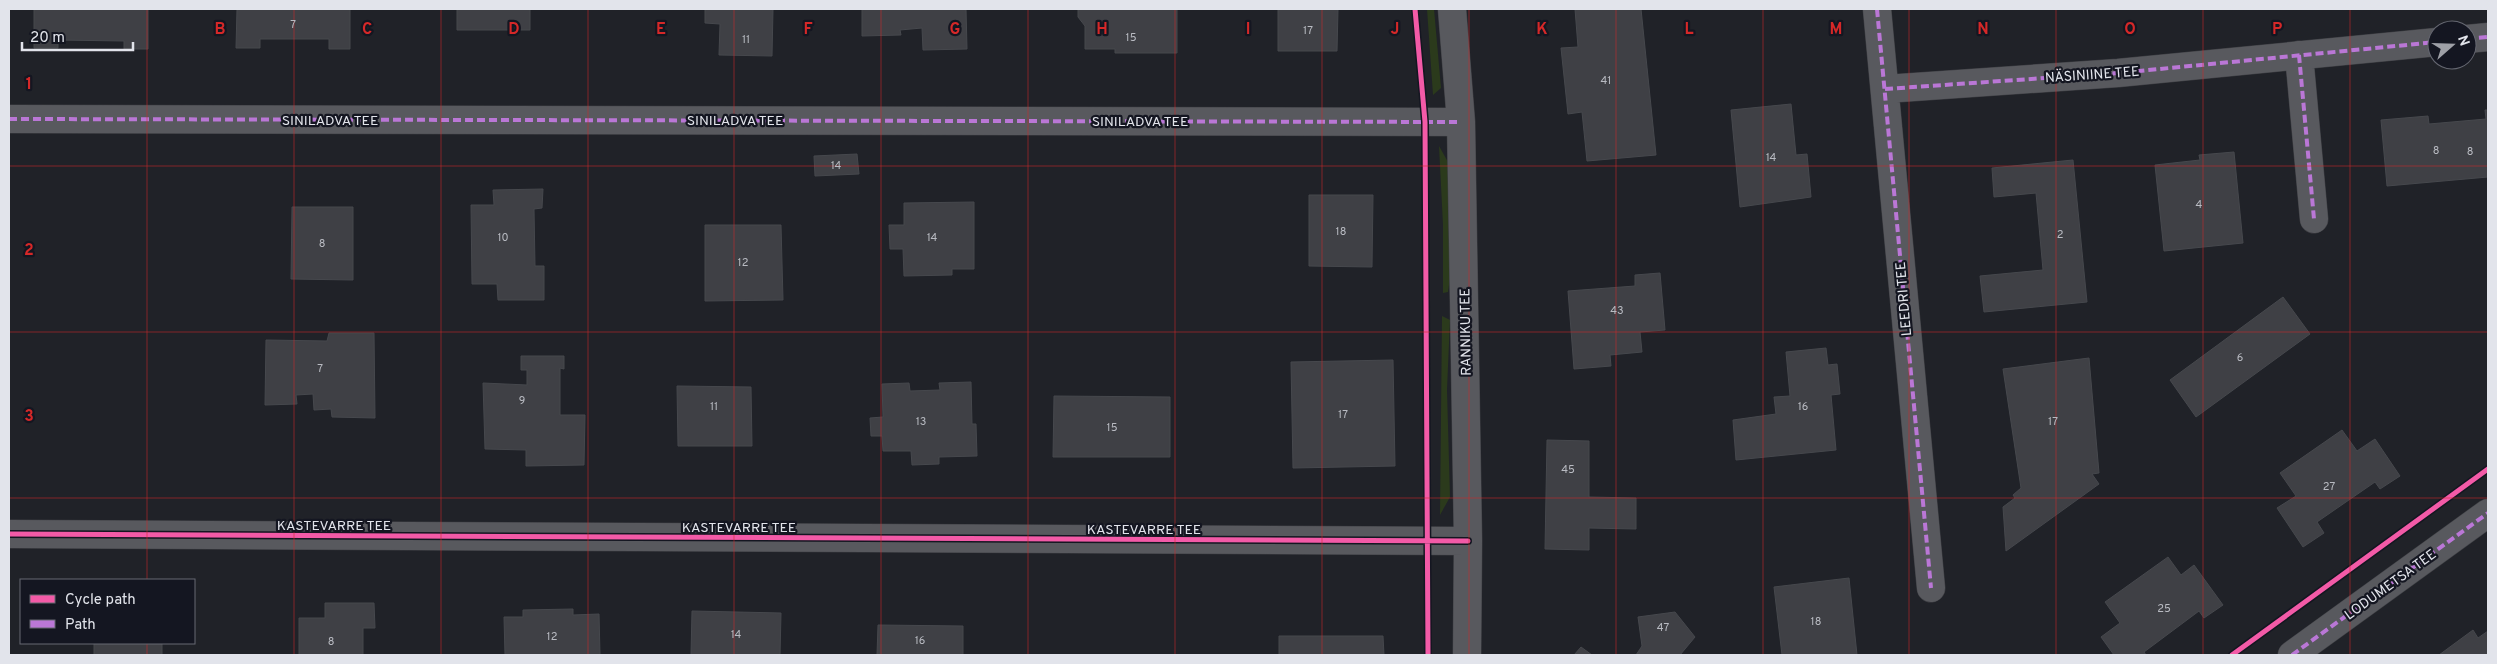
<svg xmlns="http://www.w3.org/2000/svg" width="2497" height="664" viewBox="0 0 2497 664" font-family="Overpass,sans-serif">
<rect width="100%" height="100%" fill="#202228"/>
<!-- green -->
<path fill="#2b3a1c" d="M 1427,9 L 1434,9 L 1441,88 L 1433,95 Z
M 1439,146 L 1448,162 L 1451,271 L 1448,292 L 1443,293 L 1443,225 Z
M 1442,316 L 1450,320 L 1447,390 L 1450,497 L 1440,515 Z"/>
<!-- building -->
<path fill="#3f4045" stroke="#46484d" d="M 34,9 L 148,9 L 148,49 L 124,49 L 124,41 L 58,40 L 58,48 L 34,48 Z
M 237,9 L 350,9 L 350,49 L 329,49 L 329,39 L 260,39 L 260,48 L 236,48 Z
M 457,9 L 530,9 L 530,30 L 457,30 Z
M 705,9 L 773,9 L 772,56 L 719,55 L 720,24 L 705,23 Z
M 862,9 L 966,9 L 967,49 L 923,50 L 922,28 L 900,30 L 901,35 L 862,36 Z
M 1078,9 L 1177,9 L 1177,53 L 1115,53 L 1115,49 L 1085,49 L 1085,26 L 1078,17 Z
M 1278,9 L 1338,9 L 1337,51 L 1278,51 Z
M 1575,9 L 1641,9 L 1656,155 L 1587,161 L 1582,112 L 1568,114 L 1561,48 L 1578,47 Z
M 1791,104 L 1796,155 L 1807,154 L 1811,197 L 1740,207 L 1731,110 Z
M 2485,110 L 2488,110 L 2488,177 L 2387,186 L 2381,120 L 2428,116 L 2429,124 L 2486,119 Z
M 2234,152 L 2243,243 L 2164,251 L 2155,165 L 2200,160 L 2199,155 Z
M 857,154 L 859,174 L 815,176 L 814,156 Z
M 2073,160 L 2087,302 L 1984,312 L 1980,276 L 2043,270 L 2036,193 L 1994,197 L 1992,168 Z
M 543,189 L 542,208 L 534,209 L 535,266 L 544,266 L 544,300 L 498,300 L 497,284 L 472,284 L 471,205 L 494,205 L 493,190 Z
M 1309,195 L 1373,195 L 1372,267 L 1309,266 Z
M 974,202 L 974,269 L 952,269 L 952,275 L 904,276 L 903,249 L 890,249 L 889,225 L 904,225 L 904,203 Z
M 292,207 L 353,207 L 353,280 L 291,279 Z
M 705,225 L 781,225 L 783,300 L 705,301 Z
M 1660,273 L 1665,330 L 1640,332 L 1642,352 L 1610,355 L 1611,366 L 1574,369 L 1568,291 L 1635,286 L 1635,275 Z
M 2283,297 L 2310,334 L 2196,417 L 2170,380 Z
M 329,333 L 374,333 L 375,418 L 332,417 L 331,409 L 314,410 L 313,394 L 296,395 L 297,404 L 265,405 L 266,340 L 327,341 Z
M 1826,348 L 1828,365 L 1837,364 L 1840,394 L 1831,395 L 1836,450 L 1736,460 L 1733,420 L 1776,414 L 1774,397 L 1790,396 L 1786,352 Z
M 521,356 L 564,356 L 564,369 L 560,368 L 560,415 L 585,415 L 584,465 L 526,466 L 526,450 L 485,449 L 483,383 L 527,385 L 527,370 L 521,370 Z
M 2089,358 L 2099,473 L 2092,474 L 2099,484 L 2006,551 L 2003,507 L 2015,498 L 2013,495 L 2021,488 L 2003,369 Z
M 1393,360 L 1395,466 L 1293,468 L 1291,362 Z
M 971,382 L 972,424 L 976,424 L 977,456 L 939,457 L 939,464 L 912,465 L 911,451 L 883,451 L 882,436 L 871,436 L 870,418 L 883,417 L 882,384 L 909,383 L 910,391 L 940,390 L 939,383 Z
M 677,386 L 751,387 L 752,446 L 678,446 Z
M 1054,396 L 1170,397 L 1170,457 L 1053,457 Z
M 2342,430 L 2357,451 L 2375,439 L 2400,476 L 2380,489 L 2375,482 L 2317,522 L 2324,533 L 2303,547 L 2277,508 L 2296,496 L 2280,473 Z
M 1547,440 L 1589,441 L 1589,497 L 1636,498 L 1636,529 L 1589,528 L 1589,550 L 1545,549 Z
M 2168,557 L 2181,575 L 2194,565 L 2223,605 L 2204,618 L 2199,611 L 2144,652 L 2146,655 L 2114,655 L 2101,637 L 2120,623 L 2105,602 Z
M 1849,578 L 1857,655 L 1782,655 L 1774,587 Z
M 325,603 L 374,603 L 375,628 L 363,628 L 363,655 L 299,655 L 299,618 L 325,618 Z
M 573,609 L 573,615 L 599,614 L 600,655 L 505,655 L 504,617 L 523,617 L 523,610 Z
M 692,611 L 781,613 L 780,655 L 691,655 Z
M 1675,612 L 1695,637 L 1680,655 L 1636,655 L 1642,646 L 1638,617 Z
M 878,625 L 963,626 L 963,655 L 877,655 Z
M 2473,630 L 2478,638 L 2488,631 L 2488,655 L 2439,655 Z
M 1279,636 L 1383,636 L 1384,655 L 1279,655 Z
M 94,643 L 162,643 L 162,655 L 94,655 Z
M 1581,647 L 1592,655 L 1574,655 Z"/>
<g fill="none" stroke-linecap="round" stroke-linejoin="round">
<!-- minor casing -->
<g stroke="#3e3f44" stroke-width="29">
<path id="minor" d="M 1452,9 L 1461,122 L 1468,541 L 1467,655
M 1877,9 L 1931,588
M 2467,39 L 2488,37
M 2299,55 L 2314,219
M 1885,89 L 2118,73 L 2437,42
M 9,119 L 1461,122
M 9,534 L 1468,541
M 2292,655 L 2488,513"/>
</g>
<!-- minor -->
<use href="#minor" stroke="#58595e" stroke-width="28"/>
<!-- quiet -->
<path stroke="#ba77d6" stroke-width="4" stroke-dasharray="8 4" stroke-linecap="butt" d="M 1877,9 L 1931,588
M 2467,39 L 2488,37
M 2299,55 L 2314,219
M 1885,89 L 2118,73 L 2437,42
M 9,119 L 1461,122
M 2292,655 L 2488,513"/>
<!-- cycleway casing -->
<g stroke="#141621" stroke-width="8">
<path id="cycleway" d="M 1415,9 L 1425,122 L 1428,655
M 9,534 L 1468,541
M 2232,655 L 2488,469"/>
</g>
<!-- cycleway -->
<use href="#cycleway" stroke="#f35aa7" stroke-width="5"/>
</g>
<!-- grid -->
<path fill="none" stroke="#d62828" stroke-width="1" stroke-opacity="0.55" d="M 147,9 L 147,580M 294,9 L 294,655M 441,9 L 441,655M 588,9 L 588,655M 734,9 L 734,655M 881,9 L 881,655M 1028,9 L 1028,655M 1175,9 L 1175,655M 1322,9 L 1322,655M 1469,9 L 1469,655M 1616,9 L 1616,655M 1763,9 L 1763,655M 1909,9 L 1909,655M 2056,9 L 2056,655M 2203,9 L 2203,655M 2350,9 L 2350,655M 9,166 L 2488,166M 9,332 L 2488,332M 9,498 L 2488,498M 147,643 L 147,655"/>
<g text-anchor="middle" stroke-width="4.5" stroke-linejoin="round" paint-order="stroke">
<!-- number labels -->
<g font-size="11" fill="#b9bbc2">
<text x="293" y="28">7</text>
<text x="1308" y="34">17</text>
<text x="1131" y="41">15</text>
<text x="746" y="43">11</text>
<text x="1606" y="84">41</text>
<text x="2436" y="154">8</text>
<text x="2470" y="155">8</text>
<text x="1771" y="161">14</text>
<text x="836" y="169">14</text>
<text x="2199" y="208">4</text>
<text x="1341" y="235">18</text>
<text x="2060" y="238">2</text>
<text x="503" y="241">10</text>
<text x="932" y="241">14</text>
<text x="322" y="247">8</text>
<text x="743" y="266">12</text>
<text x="1617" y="314">43</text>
<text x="2240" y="361">6</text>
<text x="320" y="372">7</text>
<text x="522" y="404">9</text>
<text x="714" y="410">11</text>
<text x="1803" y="410">16</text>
<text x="1343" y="418">17</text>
<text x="921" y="425">13</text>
<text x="2053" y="425">17</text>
<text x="1112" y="431">15</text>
<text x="1568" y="473">45</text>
<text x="2329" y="490">27</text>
<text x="2164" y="612">25</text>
<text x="1816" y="625">18</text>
<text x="1663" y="631">47</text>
<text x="736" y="638">14</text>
<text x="552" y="640">12</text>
<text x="920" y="644">16</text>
<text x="331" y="645">8</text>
</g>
<!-- street labels -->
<g font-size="14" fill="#e2e4eb" stroke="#141621">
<text transform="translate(2092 74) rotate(-4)" y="5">NÄSINIINE TEE</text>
<text x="330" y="125">SINILADVA TEE</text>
<text x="735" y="125">SINILADVA TEE</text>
<text x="1140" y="126">SINILADVA TEE</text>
<text transform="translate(1903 299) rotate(-95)" y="5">LEEDRI TEE</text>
<text transform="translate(1465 332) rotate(-91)" y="5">RANNIKU TEE</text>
<text x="334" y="530">KASTEVARRE TEE</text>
<text x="739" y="532">KASTEVARRE TEE</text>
<text x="1144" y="534">KASTEVARRE TEE</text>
<text transform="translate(2390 584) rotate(-36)" y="5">LODUMETSA TEE</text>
</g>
</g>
<g font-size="16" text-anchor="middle" font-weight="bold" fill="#d62828" stroke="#141621" stroke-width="4.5" stroke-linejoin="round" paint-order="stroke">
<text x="220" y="34">B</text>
<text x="367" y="34">C</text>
<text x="514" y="34">D</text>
<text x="661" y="34">E</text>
<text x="808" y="34">F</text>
<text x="955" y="34">G</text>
<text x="1102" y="34">H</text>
<text x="1248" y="34">I</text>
<text x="1395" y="34">J</text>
<text x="1542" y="34">K</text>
<text x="1689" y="34">L</text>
<text x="1836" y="34">M</text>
<text x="1983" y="34">N</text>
<text x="2130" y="34">O</text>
<text x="2277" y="34">P</text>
<text x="29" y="89">1</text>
<text x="29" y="255">2</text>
<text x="29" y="421">3</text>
</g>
<!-- border -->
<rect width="2497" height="664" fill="none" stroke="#e2e4eb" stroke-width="20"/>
<!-- legend -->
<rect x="20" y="579" width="175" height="65" fill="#141621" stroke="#666872"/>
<rect x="30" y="595" width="25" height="8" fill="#f35aa7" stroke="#666872"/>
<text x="65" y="604" font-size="15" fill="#e2e4eb">Cycle path</text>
<rect x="30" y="620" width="25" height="8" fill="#ba77d6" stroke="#666872"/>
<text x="65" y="629" font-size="15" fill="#e2e4eb">Path</text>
<!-- north arrow -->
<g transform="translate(2452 45) rotate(70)"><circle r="24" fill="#141621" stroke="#666872"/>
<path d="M0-4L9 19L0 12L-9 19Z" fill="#9ea0a7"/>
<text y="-8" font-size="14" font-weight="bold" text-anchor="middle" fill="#e2e4eb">N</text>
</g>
<!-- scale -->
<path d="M22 42v8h111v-8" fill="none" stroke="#e2e4eb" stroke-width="2.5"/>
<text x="30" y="42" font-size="15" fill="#e2e4eb" stroke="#141621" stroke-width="4" paint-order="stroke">20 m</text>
</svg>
